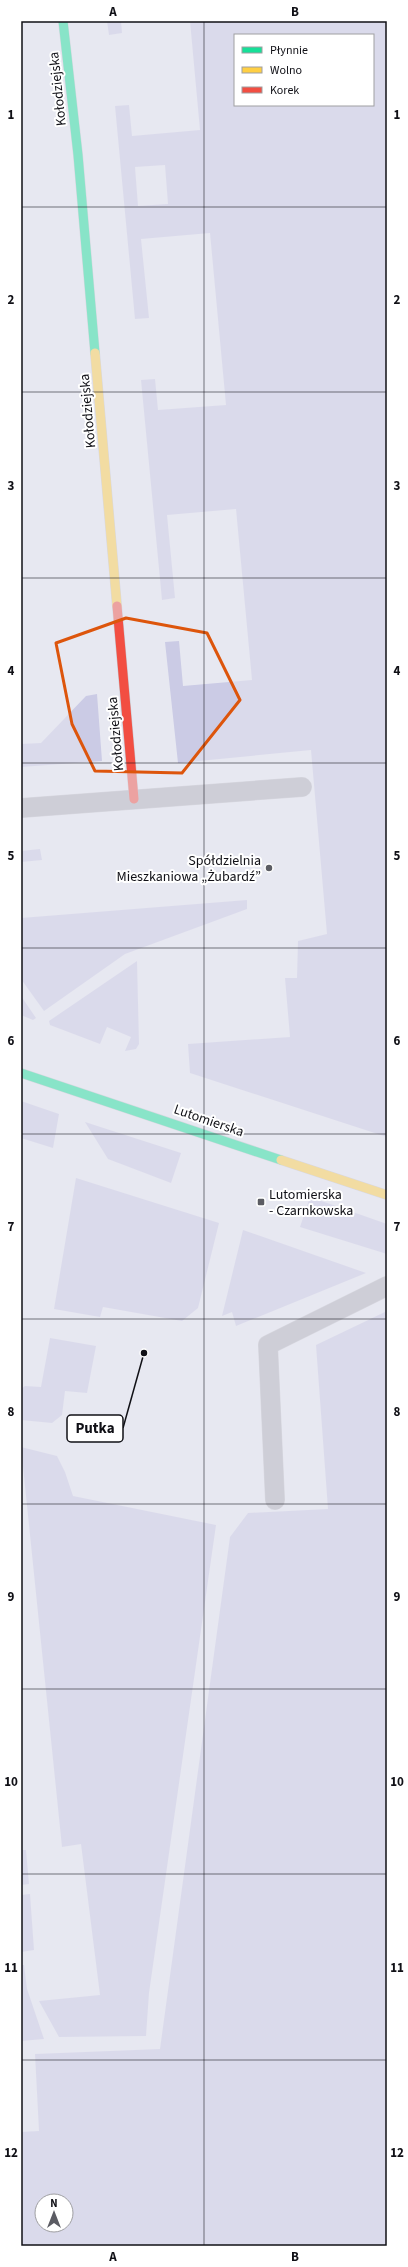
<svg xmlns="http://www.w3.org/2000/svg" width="408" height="2267" viewBox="0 0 408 2267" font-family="'Source Sans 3',sans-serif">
<rect width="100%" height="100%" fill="#e7e8f1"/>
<!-- green -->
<path fill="#cbcbe5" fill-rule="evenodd" d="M 107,21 L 121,21 L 122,33 L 109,35 Z
M 190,21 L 387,21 L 387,1137 L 190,1073 L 188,1044 L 290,1037 L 285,978 L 297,978 L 298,941 L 327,934 L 311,750 L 178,763 L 165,642 L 179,641 L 183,686 L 252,680 L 236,509 L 167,515 L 175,598 L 162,600 L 141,380 L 155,379 L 158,410 L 226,405 L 210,233 L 141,239 L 149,318 L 135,319 L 115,106 L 129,105 L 132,136 L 200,130 ZM 235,35 L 373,35 L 373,105 L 235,105 ZM 165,165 L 168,204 L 138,206 L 135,167 Z
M 97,694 L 102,761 L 21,767 L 21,744 L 41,743 L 86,696 Z
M 40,849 L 42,860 L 21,862 L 21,851 Z
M 247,900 L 247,909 L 125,954 L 44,1011 L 21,979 L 21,918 Z
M 137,961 L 139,1044 L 136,1049 L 125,1051 L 131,1037 L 107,1027 L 100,1044 L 50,1025 L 49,1021 Z
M 21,996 L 36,1018 L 33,1020 L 21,1015 Z
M 21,1101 L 59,1114 L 53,1148 L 21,1138 Z
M 85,1122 L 181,1153 L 171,1183 L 108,1159 Z
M 76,1178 L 219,1223 L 198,1308 L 182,1321 L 103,1307 L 100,1317 L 54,1309 Z
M 310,1197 L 387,1224 L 387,1254 L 300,1227 Z
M 243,1230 L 366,1273 L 236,1326 L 232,1312 L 222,1316 Z
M 387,1311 L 387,2246 L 21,2246 L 21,2132 L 39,2131 L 35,2054 L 160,2049 L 230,1537 L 248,1513 L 328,1509 L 316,1345 ZM 42,2201 L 66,2201 L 66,2225 L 42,2225 Z
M 50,1338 L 96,1346 L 87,1393 L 65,1391 L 62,1415 L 52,1423 L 21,1420 L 21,1389 L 25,1386 L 41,1387 Z
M 21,1447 L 57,1456 L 65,1472 L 73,1496 L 216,1525 L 149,1993 L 146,2036 L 59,2037 L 39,2001 L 100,1995 L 81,1844 L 62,1847 Z
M 21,1850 L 26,1850 L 29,1884 L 21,1885 Z
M 30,1894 L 34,1950 L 21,1952 L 21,1895 Z
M 21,1965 L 24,1965 L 27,1989 L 44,2039 L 21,2041 Z"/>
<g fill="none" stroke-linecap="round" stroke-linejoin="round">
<!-- lane casing -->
<g stroke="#c5c6cd" stroke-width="20">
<path id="lane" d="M 21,808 L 302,787
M 275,1500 L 268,1345 L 387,1286"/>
</g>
<!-- fast casing -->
<g stroke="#c5c6cd" stroke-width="10">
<path id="fast" d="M 63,21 L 78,155 L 95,353
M 21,1073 L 281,1160"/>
</g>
<!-- slow casing -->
<g stroke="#c5c6cd" stroke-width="10">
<path id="slow" d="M 95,353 L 117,606
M 281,1160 L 387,1195"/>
</g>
<!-- jam casing -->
<g stroke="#c5c6cd" stroke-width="10">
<path id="jam" d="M 117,606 L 134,799"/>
</g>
<!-- lane -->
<use href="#lane" stroke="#afafb8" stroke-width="19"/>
<!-- fast -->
<use href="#fast" stroke="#16e098" stroke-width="9"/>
<!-- slow -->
<use href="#slow" stroke="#ffcf43" stroke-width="9"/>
<!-- jam -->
<use href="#jam" stroke="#f24e42" stroke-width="9"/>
</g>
<!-- marked area -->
<path d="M0 0H408V2267H0ZM 126,618 L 207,633 L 240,700 L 182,773 L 95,771 L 72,724 L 56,643 Z" fill="#e7e8f1" fill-opacity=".55" fill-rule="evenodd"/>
<path fill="none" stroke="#dd550c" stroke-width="3" stroke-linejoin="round" d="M 126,618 L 207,633 L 240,700 L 182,773 L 95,771 L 72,724 L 56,643 Z"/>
<!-- grid -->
<path fill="none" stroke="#101016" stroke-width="1" stroke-opacity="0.55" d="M 204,21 L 204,2246M 21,207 L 387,207M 21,392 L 387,392M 21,578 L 387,578M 21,763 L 387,763M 21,948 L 387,948M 21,1134 L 387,1134M 21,1319 L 387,1319M 21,1504 L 387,1504M 21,1689 L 387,1689M 21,1874 L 387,1874M 21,2060 L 387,2060"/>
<!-- markers -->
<g fill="#5b5c63" stroke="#fff" stroke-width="1.5">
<circle cx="269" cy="868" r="4"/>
<rect x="257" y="1198" width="8" height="8" rx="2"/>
</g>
<g text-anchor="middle" stroke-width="4" stroke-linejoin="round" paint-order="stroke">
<!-- street labels -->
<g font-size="14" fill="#101016" stroke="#fff">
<text transform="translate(57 89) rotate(-96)" y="5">Kołodziejska</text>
<text transform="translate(87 411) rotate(-95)" y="5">Kołodziejska</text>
<text transform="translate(115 734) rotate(-95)" y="5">Kołodziejska</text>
<text transform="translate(209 1120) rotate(19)" y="5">Lutomierska</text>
</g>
<!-- poi labels -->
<g font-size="14" fill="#101016" stroke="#fff" text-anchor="end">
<text x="261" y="865">Spółdzielnia<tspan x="261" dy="16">Mieszkaniowa „Żubardź”</tspan></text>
<text x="269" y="1199" text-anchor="start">Lutomierska<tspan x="269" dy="16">- Czarnkowska</tspan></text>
</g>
</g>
<!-- callouts -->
<path fill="none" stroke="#101016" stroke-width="1.5" d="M144 1353L123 1428"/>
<circle fill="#101016" stroke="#fff" stroke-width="1.5" cx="144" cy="1353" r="4"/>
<rect fill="#fff" stroke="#101016" stroke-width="1.5" x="67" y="1415" width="56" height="27" rx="4"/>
<g font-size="15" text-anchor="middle" font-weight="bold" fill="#101016">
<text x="95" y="1433">Putka</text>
</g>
<!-- border -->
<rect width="408" height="2267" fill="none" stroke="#ffffff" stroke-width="44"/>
<!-- legend -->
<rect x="234" y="34" width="140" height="72" fill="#ffffff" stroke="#9f9fa2"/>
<rect x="242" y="47" width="20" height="6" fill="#16e098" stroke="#9f9fa2"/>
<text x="270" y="54" font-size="12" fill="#101016">Płynnie</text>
<rect x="242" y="67" width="20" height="6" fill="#ffcf43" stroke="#9f9fa2"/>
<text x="270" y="74" font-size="12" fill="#101016">Wolno</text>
<rect x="242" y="87" width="20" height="6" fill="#f24e42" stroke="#9f9fa2"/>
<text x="270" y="94" font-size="12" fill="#101016">Korek</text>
<!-- north arrow -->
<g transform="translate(54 2213)"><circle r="19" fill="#ffffff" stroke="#9f9fa2"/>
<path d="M0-3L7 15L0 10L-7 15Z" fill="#5b5c63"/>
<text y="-6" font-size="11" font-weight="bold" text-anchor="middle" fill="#101016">N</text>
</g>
<rect x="22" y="22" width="364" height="2223" fill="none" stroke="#101016" stroke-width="1.5"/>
<g font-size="13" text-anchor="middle" font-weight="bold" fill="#101016">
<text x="113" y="16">A</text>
<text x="295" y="16">B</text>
<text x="11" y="119">1</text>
<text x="397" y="119">1</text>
<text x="11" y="304">2</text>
<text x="397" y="304">2</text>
<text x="11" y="490">3</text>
<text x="397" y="490">3</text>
<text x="11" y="675">4</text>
<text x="397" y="675">4</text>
<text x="11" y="860">5</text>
<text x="397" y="860">5</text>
<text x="11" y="1045">6</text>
<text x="397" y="1045">6</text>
<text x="11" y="1231">7</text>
<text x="397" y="1231">7</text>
<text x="11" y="1416">8</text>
<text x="397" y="1416">8</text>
<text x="11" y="1601">9</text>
<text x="397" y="1601">9</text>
<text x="11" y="1786">10</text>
<text x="397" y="1786">10</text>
<text x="11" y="1972">11</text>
<text x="397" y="1972">11</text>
<text x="11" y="2157">12</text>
<text x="397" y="2157">12</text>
<text x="113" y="2261">A</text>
<text x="295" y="2261">B</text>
</g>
</svg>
